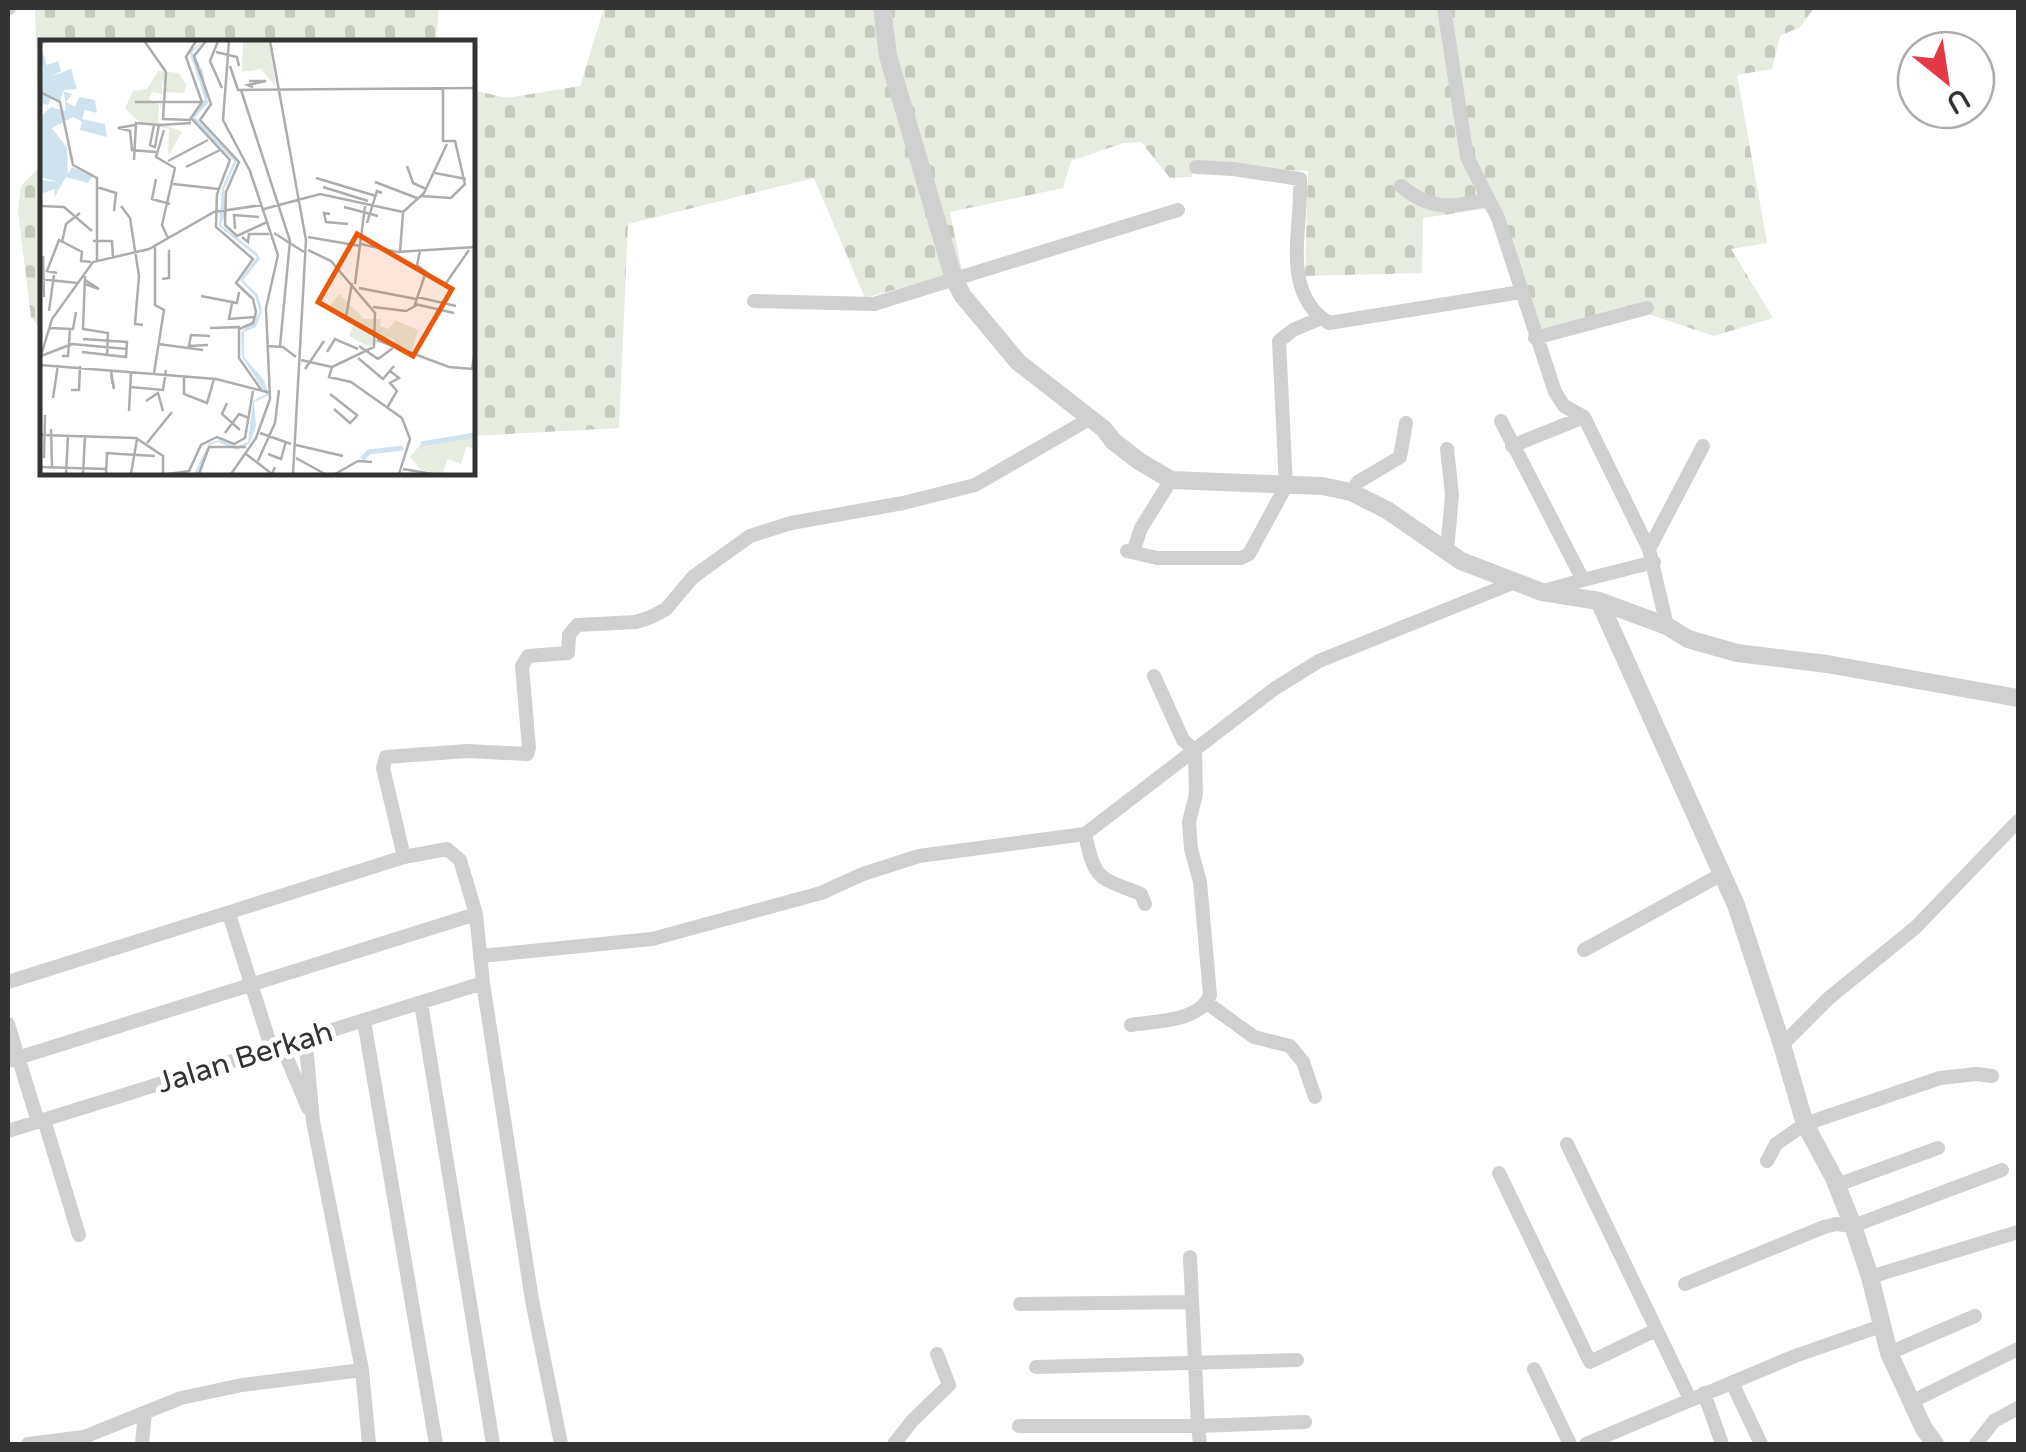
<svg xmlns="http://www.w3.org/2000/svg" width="2026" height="1452" viewBox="0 0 2026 1452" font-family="'Varela Round',sans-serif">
<defs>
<pattern id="cemetery-stones" width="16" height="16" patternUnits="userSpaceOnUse" patternTransform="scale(2.5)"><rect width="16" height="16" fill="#e6ecdf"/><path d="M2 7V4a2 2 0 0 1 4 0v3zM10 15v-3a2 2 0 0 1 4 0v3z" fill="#c6cbc0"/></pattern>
</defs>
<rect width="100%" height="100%" fill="#fff"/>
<!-- cemetery -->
<path fill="url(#cemetery-stones)" d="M 35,8 L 439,8 L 436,42 L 42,42 L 42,331 L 31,317 L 18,211 L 21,186 L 39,167 Z
M 604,8 L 1814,8 L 1800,27 L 1780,36 L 1772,69 L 1737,75 L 1767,243 L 1731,249 L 1773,318 L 1714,336 L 1645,313 L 1538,329 L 1491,208 L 1423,218 L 1422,273 L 1305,276 L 1308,171 L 1193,165 L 1192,177 L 1170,178 L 1141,142 L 1123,143 L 1071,161 L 1063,188 L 950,212 L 962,271 L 865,298 L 814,178 L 628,224 L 619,428 L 473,436 L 473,90 L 506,98 L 580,86 Z"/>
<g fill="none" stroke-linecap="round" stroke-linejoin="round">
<!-- minor -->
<path stroke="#d0d0d0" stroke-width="14" d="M 1444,8 L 1467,157 L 1498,218 L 1555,392 L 1564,406 L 1584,417 L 1649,549 L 1667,626
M 8,9 L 9,8
M 1196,167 L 1233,169 L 1300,179 C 1303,227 1279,292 1329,323 L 1521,292
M 1401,186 C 1431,211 1450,207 1486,200
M 754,301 L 874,304 L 1178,210
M 1535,338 L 1647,308
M 1501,421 L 1583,580 L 1547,590
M 1512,446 L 1584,417
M 1351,492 L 1358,482 L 1400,457 L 1406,423
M 1649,549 L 1703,446
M 1127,551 L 1157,558 L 1241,558 L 1249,554 L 1286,486 L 1279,341 L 1293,330 L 1321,318
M 1447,551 L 1452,495 L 1447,449
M 1133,552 L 1141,528 L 1171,480
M 1583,580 L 1654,562
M 1085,834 C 1095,882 1099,877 1141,894 L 1145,904
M 404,857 L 383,768 L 386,757 L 467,751 L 527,754 L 529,748 L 522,666 L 528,656 L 568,653 L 569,635 L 577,625 L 636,622 L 651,617 L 666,609 L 693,577 L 750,536 L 791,523 L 903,503 L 975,485 L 1091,418
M 229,914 L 271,1047
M 1584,950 L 1722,874
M 481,956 L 652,939 L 821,893 L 863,874 L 919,856 L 1085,834 L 1274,689 L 1319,661 L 1515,582
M 8,982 L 404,857 L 447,849 L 460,860 L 476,914 L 483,983 L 532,1300 L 561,1444
M 421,1003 L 493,1444
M 1207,1003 L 1254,1037 L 1290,1046 L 1303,1062 L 1315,1097
M 364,1021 L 436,1444
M 8,1024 L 38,1122
M 1131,1025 C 1155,1021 1200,1022 1210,995 L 1200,882 L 1191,849 L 1189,822 L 1196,794 L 1195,751 L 1183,740 L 1154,676
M 305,1036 L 313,1121 L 362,1370 L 369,1444
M 281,1044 L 308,1108
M 1782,1045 L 1829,998 L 1916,927 L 2018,821
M 8,1061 L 476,914
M 44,1120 L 79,1235
M 8,1131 L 483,983
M 1567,1144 L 1690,1399
M 1767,1161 L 1776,1144 L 1805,1124 L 1940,1078 L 1977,1074 L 1992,1076
M 1499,1173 L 1590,1362 L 1656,1330
M 1837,1185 L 1938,1148
M 1190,1257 L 1198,1426 L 1305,1422
M 1870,1277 L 2018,1232
M 1685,1284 L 1824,1227 L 1836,1224 L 1853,1226 L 2002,1170
M 1020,1304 L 1192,1302
M 1889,1353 L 1975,1316
M 1036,1367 L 1297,1360
M 1534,1369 L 1570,1444
M 1733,1385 L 1761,1444
M 1704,1393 L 1722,1444
M 1911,1402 L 2018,1349
M 1019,1426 L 1198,1426 L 1200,1444
M 28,1444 L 84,1437 L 181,1398 L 242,1385 L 362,1370
M 142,1444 L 145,1413
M 894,1444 L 912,1421 L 949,1385 L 937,1354
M 1586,1444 L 1795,1356 L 1881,1326
M 1976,1444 L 1994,1421 L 2018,1408"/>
<!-- tertiary -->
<path stroke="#d0d0d0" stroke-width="18" d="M 882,8 L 888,56 L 954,279 L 963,296 L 1018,362 L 1104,429 L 1113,441 L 1139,461 L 1171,480 L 1322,486 L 1351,492 L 1387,510 L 1461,561 L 1542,592 L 1599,601 L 1667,626 L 1688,639 L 1737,653 L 1827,664 L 2018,698
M 1599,601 L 1736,905 L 1782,1045 L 1805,1124 L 1834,1178 L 1853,1226 L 1870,1277 L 1889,1353 L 1923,1427 L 1935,1444"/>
</g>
<g text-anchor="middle" stroke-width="10" stroke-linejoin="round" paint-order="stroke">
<!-- street labels -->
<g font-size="30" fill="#333" stroke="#fff">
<text transform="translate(245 1057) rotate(-17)" y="10">Jalan Berkah</text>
</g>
</g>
<!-- overview -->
<g transform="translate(40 40)">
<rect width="435" height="435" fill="#fff"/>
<path d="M 203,1 L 229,1 L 236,47 L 221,29 L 202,32 ZM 118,31 L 139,33 L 146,45 L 144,53 L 125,52 L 122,38 L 122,54 L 112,52 L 109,59 L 119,65 L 118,82 L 142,92 L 128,116 L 129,89 L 100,83 L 85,68 L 93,51 L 107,49 ZM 435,395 L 435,408 L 426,407 L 421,424 L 408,419 L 402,434 L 381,430 L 370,417 L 380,405 Z" fill="#e6ecdf"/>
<path d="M 299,254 L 324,279 L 341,279 L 340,286 L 349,289 L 355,280 L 378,290 L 371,315 L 351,306 L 355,300 L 348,297 L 330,307 L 309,296 L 314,282 L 288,269 Z" fill="#e6ecdf"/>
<path d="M 0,1 L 8,1 L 1,7 L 7,25 L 18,21 L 21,31 L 12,36 L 31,29 L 37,49 L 24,50 L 20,61 L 11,58 L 8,65 L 0,63 ZM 165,1 L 152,12 L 163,31 L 168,63 L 155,77 L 197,121 L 184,149 L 186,172 L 181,185 L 217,213 L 220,219 L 203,240 L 218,255 L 222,271 L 216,287 L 204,292 L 204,317 L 224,340 L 229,355 L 214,362 L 216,386 L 210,403 L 197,410 L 178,402 L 168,406 L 162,425 L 157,434 L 154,434 L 169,403 L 180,400 L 196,407 L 208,402 L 213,361 L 226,354 L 202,317 L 201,293 L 220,272 L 215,256 L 200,240 L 217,217 L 179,186 L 182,148 L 194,121 L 154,81 L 153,75 L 165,59 L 149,11 ZM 24,52 L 32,54 L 26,62 L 35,67 L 39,57 L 55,60 L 57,73 L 45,70 L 42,79 L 65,84 L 67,97 L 40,90 L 42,82 L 33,77 L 12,88 L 27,108 L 28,134 L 32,127 L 53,136 L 48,143 L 26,137 L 14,158 L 15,149 L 0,154 L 0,140 L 18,142 L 0,137 L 0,77 L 11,67 L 26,71 Z" fill="#cfe2ee"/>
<path fill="none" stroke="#cfe2ee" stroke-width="5" d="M 381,404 L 435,395M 322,419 L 329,412 L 363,408"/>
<path fill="none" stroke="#adadad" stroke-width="2.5" d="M 156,1 L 146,17 L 162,62 L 151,78 L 190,120 L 177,154 L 176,187 L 213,219 L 196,243 L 213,259 L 216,272 L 213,283 L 199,289 L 199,318 L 222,351M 166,1 L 154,16 L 171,64 L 160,80 L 199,122 L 186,152 L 185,185 L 197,196 L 227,182M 178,1 L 170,21 L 182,48M 189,1 L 183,80 L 210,131 L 238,215 L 226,268 L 230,359 L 216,398 L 191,434M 230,1 L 266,200 L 253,434M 105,2 L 126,32M 176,12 L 197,17 L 199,26M 190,26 L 198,50 L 435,48M 126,32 L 123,79 L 151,80M 209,41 L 226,41 L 208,45 L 213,47M 201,50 L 250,201 L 240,306M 0,52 L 20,62 L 33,125 L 57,138 L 57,221M 95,62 L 162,62M 120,85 L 151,83M 124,90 L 116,117 L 135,128 L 122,185 L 128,198M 90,91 L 92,110 L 116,112M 91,91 L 78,88 L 95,85M 94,120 L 96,83 L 119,85 L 115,107 L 110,105 L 114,85M 128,121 L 168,100M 367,126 L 373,143 L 386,149M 146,127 L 180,110M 395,133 L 426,139M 276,138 L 336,156M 116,139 L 112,159 L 130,164M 335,142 L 377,158M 133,144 L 179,149M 57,147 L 76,153 L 74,171M 283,147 L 328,161M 381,156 L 411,158 L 425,144 L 415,101 L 403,101 L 403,48M 0,166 L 24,167 L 52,191M 81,166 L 90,178 L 99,236 L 95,284 L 103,285M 304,167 L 338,176M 224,169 L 280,154 L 363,172M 363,172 L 384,153 L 407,104M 290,174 L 284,173 L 286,182 L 308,184M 327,183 L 337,151 L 342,153M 195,189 L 194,175 L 219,177M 234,193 L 264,212M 202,197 L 208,202 L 209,194 L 229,194M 268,197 L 320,206M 53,201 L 72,201 L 73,217M 22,202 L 26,184 L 40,173M 321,204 L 357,212 L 435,207M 268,210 L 291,221 L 335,273 L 334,307 L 292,327M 380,211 L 377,225 L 386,232 L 375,264 L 414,273M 360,212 L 363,173M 3,216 L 4,257M 17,233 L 7,231 L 19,200 L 42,212 L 41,221 L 51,222M 45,236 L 43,289 L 68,293 L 67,317M 0,239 L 37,243M 122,239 L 129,238 L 129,210M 45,244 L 59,249 L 45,240M 315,244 L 325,166M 404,246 L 429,210M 319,248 L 376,259M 161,256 L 197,263 L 199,252M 377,257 L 416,266M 192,263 L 189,279 L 215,277M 333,267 L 366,271 L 377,265M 9,271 L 14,235M 306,277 L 312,243M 9,288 L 33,289 L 36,272M 170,288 L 200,287M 337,300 L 409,327 L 432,329 L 435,312M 118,304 L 163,310M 168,305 L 149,306 L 151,295 L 170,296M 228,306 L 243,307 L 256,317M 319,306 L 338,319 L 353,308M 42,312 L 86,317 L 87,302 L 43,299M 287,312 L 295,299 L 318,309M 1,316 L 32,304 L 87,309M 22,316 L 28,316 L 30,289M 318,318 L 343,339 L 354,326M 0,319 L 12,279 L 53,222 L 109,209 L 174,172 L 222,165M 261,320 L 292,327M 0,325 L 176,339 L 231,353M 292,327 L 289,337 L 311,342 L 362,378 L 370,399 L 359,434M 265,329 L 284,301M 114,333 L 124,270 L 115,265 L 115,206M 71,335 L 74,349 L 71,331M 144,337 L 144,354 L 167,363 L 174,339M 90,347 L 123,350 L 126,330M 31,350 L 39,350 L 40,326M 290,354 L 318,376M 13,358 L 18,325M 106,361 L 118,353 L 123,371M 187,363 L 182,374 L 200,390M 347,368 L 357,351 L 350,343 L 359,338 L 350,331M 294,369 L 310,383 L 317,376M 89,371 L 91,332M 11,389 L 12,428M 185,393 L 199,374 L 209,378M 220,393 L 251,404M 0,395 L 96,398 L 123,416 L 123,434M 107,403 L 132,372M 256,405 L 303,416M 80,414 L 115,416M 206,414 L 232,434 L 235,427M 228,414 L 241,419 L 246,401M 4,418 L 5,375M 256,418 L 285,434M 218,421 L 235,383 L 239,350M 0,427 L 66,429M 363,429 L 393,434M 26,434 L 28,396M 43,434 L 45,396M 66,434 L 67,413 L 80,414M 91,434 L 97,399M 128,434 L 149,431 L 161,405 L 177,397 L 194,404 L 205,398 L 213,351M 159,434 L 169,407 L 206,407M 295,434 L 318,421 L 332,422"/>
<path fill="#e8590c" fill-opacity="0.15" stroke="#e8590c" stroke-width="5" d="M 317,194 L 412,249 L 373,316 L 278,262 Z"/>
<rect width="435" height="435" fill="none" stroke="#333" stroke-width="5"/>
</g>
<!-- border -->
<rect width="2026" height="1452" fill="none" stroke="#333333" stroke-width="20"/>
<!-- north arrow -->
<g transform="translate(1946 80) rotate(150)"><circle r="48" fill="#ffffff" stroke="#adadad" stroke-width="2.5"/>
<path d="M0-8L18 38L0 25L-18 38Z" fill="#e63946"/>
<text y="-15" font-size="28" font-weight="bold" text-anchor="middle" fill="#333333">U</text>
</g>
</svg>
